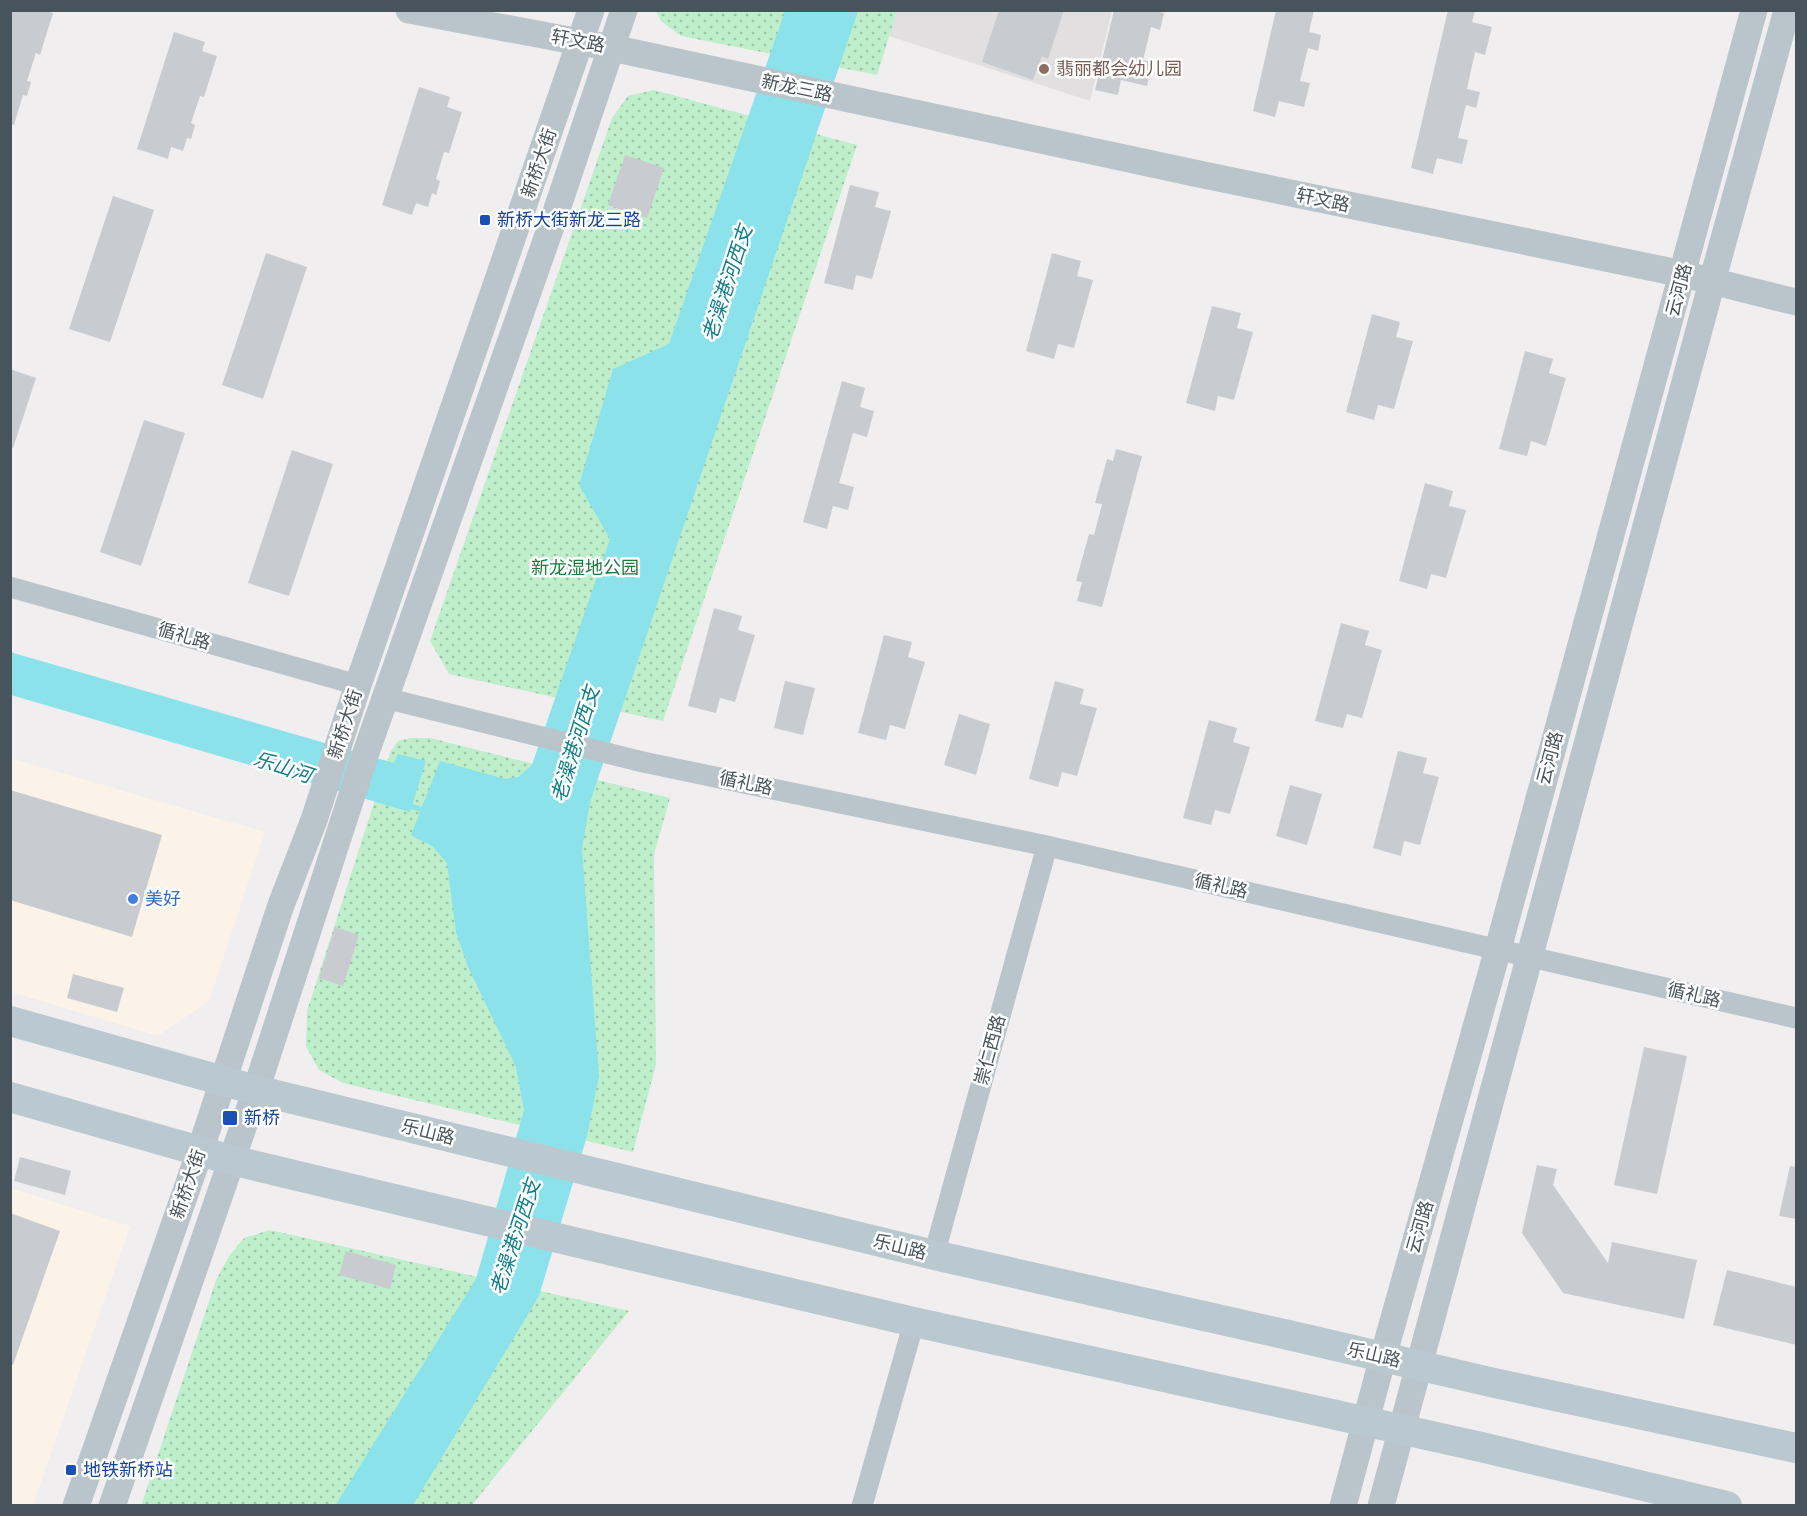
<svg xmlns="http://www.w3.org/2000/svg" width="1807" height="1516" viewBox="0 0 1807 1516" font-family="Barlow,'Noto Sans SC',sans-serif">
<defs>
<pattern id="park-dots" width="8" height="8" patternUnits="userSpaceOnUse" patternTransform="scale(1.5)"><rect width="8" height="8" fill="#beeeca"/><path d="M2 2h.1M6 6h.1" fill="none" stroke="#9cc3a7" stroke-width="1.8" stroke-linecap="round"/></pattern>
</defs>
<rect width="100%" height="100%" fill="#f1eeef"/>
<!-- commercial -->
<path fill="#fbf3e8" d="M 10,758 L 265,832 L 209,1001 L 158,1036 L 11,992 Z
M 10,1188 L 130,1226 L 33,1505 L 11,1505 Z"/>
<!-- education -->
<path fill="#e2dfe0" d="M 897,11 L 1112,11 L 1090,101 L 889,36 Z"/>
<!-- park -->
<path fill="url(#park-dots)" d="M 656,11 L 897,11 L 877,75 L 681,36 L 661,21 Z
M 654,90 L 857,145 L 663,721 L 449,674 L 430,641 L 612,118 L 628,96 Z
M 410,738 L 430,738 L 670,798 L 654,854 L 656,1064 L 633,1152 L 343,1083 L 319,1070 L 306,1046 L 307,1011 L 390,753 L 398,741 Z
M 270,1230 L 629,1311 L 472,1505 L 141,1506 L 216,1280 L 229,1256 L 244,1238 Z"/>
<!-- water -->
<path fill="#8ce2ea" d="M 785,11 L 858,11 L 590,802 L 582,849 L 599,1076 L 587,1136 L 539,1296 L 413,1505 L 335,1506 L 476,1279 L 524,1110 L 516,1067 L 468,967 L 456,932 L 447,863 L 432,846 L 411,835 L 440,761 L 505,779 L 518,777 L 532,765 L 610,539 L 579,485 L 613,369 L 669,344 Z
M 10,652 L 394,763 L 398,754 L 426,761 L 410,812 L 11,695 Z"/>
<g fill="none" stroke-linecap="round" stroke-linejoin="round">
<!-- stream -->
<path stroke="#8ce2ea" stroke-width="5" d="M 407,805 L 426,811"/>
</g>
<!-- building -->
<path fill="#c8ccd1" d="M 10,10 L 44,10 L 53,13 L 40,55 L 36,53 L 27,81 L 31,82 L 27,96 L 23,95 L 14,125 L 10,124 Z
M 999,10 L 1064,10 L 1048,59 L 1042,56 L 1033,80 L 982,62 Z
M 1114,10 L 1152,10 L 1164,13 L 1160,30 L 1151,27 L 1143,60 L 1152,62 L 1147,86 L 1121,80 L 1118,95 L 1095,90 Z
M 1276,10 L 1314,10 L 1309,32 L 1321,35 L 1318,51 L 1308,48 L 1300,81 L 1310,83 L 1304,107 L 1279,101 L 1275,117 L 1253,111 Z
M 1448,10 L 1475,10 L 1472,22 L 1492,27 L 1485,55 L 1475,52 L 1467,89 L 1480,92 L 1476,108 L 1466,105 L 1458,138 L 1468,140 L 1462,164 L 1437,158 L 1433,174 L 1411,168 Z
M 174,32 L 205,42 L 202,51 L 217,56 L 204,97 L 200,96 L 191,123 L 195,125 L 191,139 L 187,138 L 183,151 L 171,147 L 168,159 L 137,149 Z
M 419,87 L 450,97 L 447,107 L 462,112 L 449,153 L 444,152 L 436,179 L 440,181 L 436,195 L 432,193 L 428,207 L 416,203 L 412,215 L 382,205 Z
M 625,155 L 664,168 L 647,218 L 608,205 Z
M 850,185 L 879,192 L 875,207 L 891,211 L 872,279 L 856,275 L 853,290 L 824,283 Z
M 113,196 L 154,210 L 110,342 L 69,329 Z
M 266,253 L 307,267 L 263,399 L 222,385 Z
M 1052,253 L 1081,261 L 1077,276 L 1093,280 L 1074,348 L 1058,344 L 1054,359 L 1026,351 Z
M 1212,306 L 1241,313 L 1237,328 L 1253,332 L 1234,400 L 1218,396 L 1215,411 L 1186,403 Z
M 1372,314 L 1400,322 L 1396,337 L 1413,341 L 1394,409 L 1378,405 L 1374,420 L 1346,412 Z
M 1525,351 L 1553,359 L 1549,373 L 1566,378 L 1546,446 L 1531,441 L 1527,456 L 1499,449 Z
M 10,369 L 36,378 L 13,448 L 10,447 Z
M 842,381 L 865,388 L 860,407 L 874,411 L 867,437 L 853,433 L 839,483 L 854,487 L 848,510 L 833,506 L 827,529 L 803,522 Z
M 144,420 L 185,433 L 141,566 L 100,552 Z
M 1116,449 L 1142,456 L 1102,607 L 1077,601 L 1082,582 L 1076,581 L 1089,534 L 1094,535 L 1102,504 L 1095,503 L 1107,459 L 1113,461 Z
M 292,450 L 333,464 L 289,596 L 248,583 Z
M 1425,483 L 1453,491 L 1449,506 L 1466,510 L 1446,578 L 1431,574 L 1427,589 L 1399,581 Z
M 714,608 L 742,616 L 738,630 L 755,635 L 735,702 L 720,698 L 716,713 L 688,706 Z
M 1341,623 L 1369,631 L 1365,645 L 1382,650 L 1362,718 L 1347,714 L 1343,728 L 1315,721 Z
M 884,635 L 912,642 L 908,657 L 925,662 L 905,729 L 890,725 L 886,740 L 858,733 Z
M 785,681 L 815,688 L 803,735 L 774,728 Z
M 1055,681 L 1084,689 L 1080,704 L 1097,708 L 1077,776 L 1062,772 L 1058,787 L 1029,779 Z
M 959,714 L 990,724 L 976,775 L 944,765 Z
M 1209,720 L 1237,728 L 1233,742 L 1250,747 L 1230,814 L 1215,810 L 1211,825 L 1183,818 Z
M 1398,751 L 1427,758 L 1423,773 L 1439,777 L 1420,845 L 1404,841 L 1401,856 L 1373,848 Z
M 1290,785 L 1322,794 L 1307,845 L 1276,836 Z
M 10,790 L 162,835 L 132,937 L 10,900 Z
M 335,927 L 359,935 L 343,986 L 319,978 Z
M 73,974 L 124,988 L 117,1012 L 67,998 Z
M 1644,1047 L 1687,1056 L 1657,1194 L 1614,1185 Z
M 20,1157 L 71,1171 L 65,1195 L 14,1181 Z
M 1537,1165 L 1557,1169 L 1553,1185 L 1608,1263 L 1612,1242 L 1697,1260 L 1684,1319 L 1563,1293 L 1522,1233 Z
M 1790,1166 L 1797,1167 L 1797,1219 L 1779,1216 Z
M 10,1213 L 60,1231 L 13,1365 L 10,1364 Z
M 346,1251 L 396,1265 L 390,1289 L 339,1275 Z
M 1727,1270 L 1797,1287 L 1797,1345 L 1713,1325 Z"/>
<g fill="none" stroke-linecap="round" stroke-linejoin="round">
<!-- minor -->
<path stroke="#bac5cb" stroke-width="21" d="M 10,587 L 358,685
M 385,698 L 643,762 L 1047,846 L 1796,1018
M 934,1255 L 1047,846
M 862,1506 L 914,1322"/>
<!-- tertiary -->
<path stroke="#bac5cb" stroke-width="27" d="M 409,10 L 612,48 L 1199,174 L 1683,274 L 1796,302
M 76,1506 L 200,1151 L 281,905 L 314,820 L 358,685 L 591,10
M 112,1506 L 256,1090 L 363,761 L 554,218 L 624,10
M 1343,1506 L 1383,1357 L 1498,949 L 1754,10
M 1381,1506 L 1712,282 L 1787,10"/>
<!-- secondary -->
<path stroke="#bac8d0" stroke-width="30" d="M 10,1021 L 256,1090 L 934,1255 L 1310,1340 L 1490,1382 L 1796,1448
M 10,1097 L 231,1160 L 566,1240 L 914,1322 L 1481,1447 L 1727,1506"/>
</g>
<!-- markers -->
<circle fill="#8d6e63" stroke="#fff" stroke-width="2" cx="1044" cy="69" r="6"/>
<g fill="#1a4fb4" stroke="#fff" stroke-width="2">
<rect x="479" y="214" width="12" height="12" rx="3"/>
<rect x="222" y="1110" width="16" height="16" rx="3"/>
<rect x="65" y="1464" width="12" height="12" rx="3"/>
</g>
<circle fill="#3f7fe0" stroke="#fff" stroke-width="2" cx="133" cy="899" r="6"/>
<g text-anchor="middle" stroke-width="5" stroke-linejoin="round" paint-order="stroke">
<!-- street labels -->
<g font-size="18" fill="#47545b" stroke="#fff">
<text transform="translate(578 41) rotate(11)" y="6">轩文路</text>
<text transform="translate(797 88) rotate(12)" y="6">新龙三路</text>
<text transform="translate(539 163) rotate(-71)" y="6">新桥大街</text>
<text transform="translate(1323 200) rotate(12)" y="6">轩文路</text>
<text transform="translate(1679 290) rotate(-75)" y="6">云河路</text>
<text transform="translate(184 636) rotate(16)" y="6">循礼路</text>
<text transform="translate(345 724) rotate(-72)" y="6">新桥大街</text>
<text transform="translate(1550 758) rotate(-75)" y="6">云河路</text>
<text transform="translate(746 783) rotate(12)" y="6">循礼路</text>
<text transform="translate(1221 886) rotate(13)" y="6">循礼路</text>
<text transform="translate(1694 995) rotate(13)" y="6">循礼路</text>
<text transform="translate(990 1050) rotate(-75)" y="6">崇仁西路</text>
<text transform="translate(428 1132) rotate(14)" y="6">乐山路</text>
<text transform="translate(188 1184) rotate(-71)" y="6">新桥大街</text>
<text transform="translate(1420 1227) rotate(-74)" y="6">云河路</text>
<text transform="translate(900 1247) rotate(14)" y="6">乐山路</text>
<text transform="translate(1374 1355) rotate(13)" y="6">乐山路</text>
</g>
<!-- education labels -->
<g font-size="18" fill="#785e54" stroke="#fff" text-anchor="start">
<text x="1056" y="75">翡丽都会幼儿园</text>
</g>
<!-- transit labels -->
<g font-size="18" fill="#164399" stroke="#fff" text-anchor="start">
<text x="497" y="226">新桥大街新龙三路</text>
<text x="244" y="1124">新桥</text>
<text x="83" y="1476">地铁新桥站</text>
</g>
<!-- park labels -->
<g font-size="18" fill="#197b3e" stroke="#fff">
<text x="585" y="574">新龙湿地公园</text>
</g>
<!-- shop labels -->
<g font-size="18" fill="#366cbe" stroke="#fff" text-anchor="start">
<text x="145" y="905">美好</text>
</g>
<!-- water labels -->
<g font-size="20" font-style="italic" fill="#107f88" stroke="#fff">
<text transform="translate(727 283) rotate(-72)" y="7">老澡港河西支</text>
<text transform="translate(575 744) rotate(-73)" y="7">老澡港河西支</text>
<text transform="translate(283 767) rotate(18)" y="7">乐山河</text>
<text transform="translate(515 1237) rotate(-72)" y="7">老澡港河西支</text>
</g>
</g>
<!-- border -->
<rect width="1807" height="1516" fill="none" stroke="#47545b" stroke-width="24"/>
</svg>
